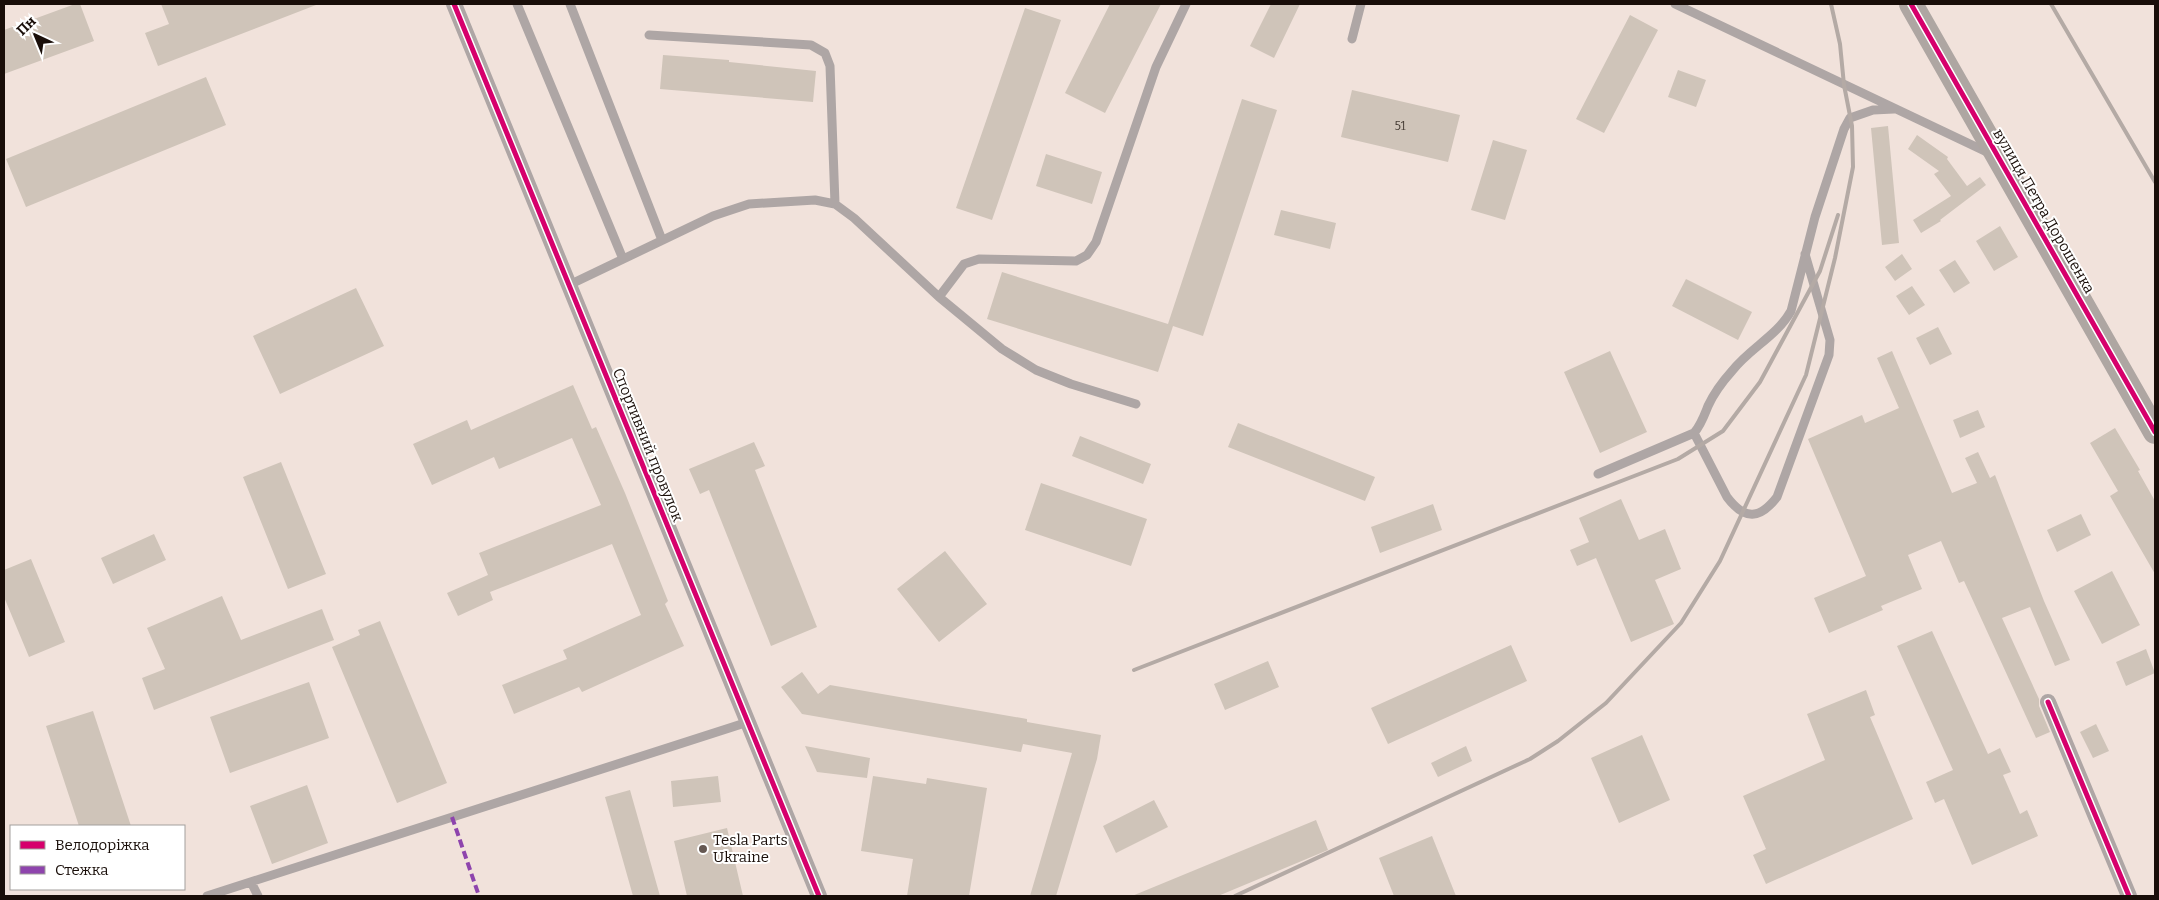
<svg xmlns="http://www.w3.org/2000/svg" width="2159" height="900" viewBox="0 0 2159 900" font-family="Bitter,serif">
<rect width="100%" height="100%" fill="#f1e2db"/>
<!-- building -->
<path fill="#cfc4b9" d="M 75,4 L 80,4 L 94,41 L 4,74 L 4,30 Z
M 161,4 L 316,4 L 316,5 L 158,66 L 145,33 L 169,24 Z
M 1110,4 L 1161,4 L 1105,113 L 1065,93 Z
M 1271,4 L 1300,4 L 1274,58 L 1250,46 Z
M 1025,8 L 1061,20 L 992,220 L 956,208 Z
M 1630,15 L 1658,30 L 1604,133 L 1576,119 Z
M 663,55 L 729,60 L 729,62 L 816,71 L 813,102 L 660,89 Z
M 1678,70 L 1706,80 L 1696,107 L 1668,97 Z
M 206,77 L 226,125 L 26,207 L 6,159 Z
M 1352,90 L 1460,115 L 1448,162 L 1341,137 Z
M 1242,99 L 1277,110 L 1203,336 L 1173,326 L 1158,372 L 987,319 L 1002,272 L 1168,324 Z
M 1888,126 L 1899,243 L 1882,245 L 1871,128 Z
M 1917,135 L 1948,157 L 1947,159 L 1967,186 L 1980,177 L 1986,185 L 1940,220 L 1941,221 L 1921,233 L 1913,220 L 1951,196 L 1934,174 L 1939,171 L 1908,149 Z
M 1493,140 L 1527,150 L 1505,220 L 1471,210 Z
M 1046,154 L 1102,172 L 1092,204 L 1036,186 Z
M 1281,210 L 1336,223 L 1330,249 L 1274,235 Z
M 2000,226 L 2018,257 L 1994,271 L 1976,241 Z
M 1902,254 L 1912,269 L 1895,281 L 1885,267 Z
M 1955,260 L 1970,283 L 1954,293 L 1939,270 Z
M 1686,279 L 1752,312 L 1738,340 L 1672,306 Z
M 1912,286 L 1925,305 L 1909,315 L 1896,296 Z
M 356,288 L 384,346 L 280,394 L 253,336 Z
M 1938,327 L 1952,354 L 1930,365 L 1916,338 Z
M 1610,351 L 1647,432 L 1600,453 L 1564,372 Z
M 1892,351 L 1952,493 L 1977,483 L 1965,458 L 1978,452 L 1990,478 L 1995,475 L 2044,601 L 2070,660 L 2055,666 L 2030,607 L 2002,618 L 2039,699 L 2039,706 L 2050,732 L 2036,738 L 1964,581 L 1959,583 L 1941,541 L 1908,555 L 1922,589 L 1881,606 L 1883,610 L 1829,633 L 1814,598 L 1866,576 L 1808,439 L 1862,415 L 1865,423 L 1899,408 L 1877,358 Z
M 573,385 L 592,429 L 596,427 L 625,493 L 668,601 L 665,604 L 684,646 L 582,692 L 579,687 L 514,714 L 502,685 L 567,659 L 563,650 L 641,615 L 612,544 L 490,592 L 493,600 L 458,616 L 447,593 L 488,575 L 479,553 L 601,505 L 572,438 L 499,469 L 494,457 L 432,485 L 413,444 L 467,420 L 471,430 Z
M 1978,410 L 1985,427 L 1960,438 L 1953,420 Z
M 1238,423 L 1375,477 L 1365,501 L 1228,447 Z
M 2115,428 L 2140,470 L 2138,471 L 2155,501 L 2155,574 L 2110,496 L 2118,491 L 2090,443 Z
M 1080,436 L 1151,464 L 1143,484 L 1072,456 Z
M 754,442 L 765,466 L 755,470 L 817,627 L 771,646 L 709,490 L 700,494 L 689,469 Z
M 281,462 L 326,574 L 288,589 L 243,477 Z
M 1041,483 L 1147,519 L 1131,566 L 1025,530 Z
M 1621,499 L 1639,540 L 1665,529 L 1681,569 L 1655,580 L 1674,624 L 1631,642 L 1596,558 L 1577,566 L 1570,550 L 1589,542 L 1579,518 Z
M 1433,504 L 1442,530 L 1380,553 L 1371,527 Z
M 2081,514 L 2091,535 L 2057,552 L 2047,530 Z
M 154,534 L 166,560 L 113,584 L 101,558 Z
M 945,551 L 987,604 L 939,642 L 897,589 Z
M 31,559 L 65,642 L 29,657 L 4,597 L 4,570 Z
M 2112,571 L 2140,625 L 2102,644 L 2074,591 Z
M 222,596 L 241,640 L 322,609 L 334,640 L 154,710 L 142,678 L 165,669 L 147,628 Z
M 380,621 L 447,783 L 397,803 L 332,647 L 360,635 L 358,630 Z
M 1932,631 L 1988,754 L 2000,748 L 2011,772 L 2003,775 L 2020,814 L 2027,810 L 2038,836 L 1972,865 L 1944,799 L 1935,803 L 1926,782 L 1953,770 L 1897,646 Z
M 1511,645 L 1527,681 L 1388,744 L 1371,708 Z
M 2146,649 L 2155,673 L 2126,686 L 2116,662 Z
M 1268,661 L 1279,687 L 1225,710 L 1214,684 Z
M 802,672 L 818,694 L 830,685 L 1027,719 L 1027,722 L 1101,735 L 1097,759 L 1056,896 L 1030,896 L 1072,753 L 1023,744 L 1021,752 L 802,714 L 781,687 Z
M 309,682 L 329,738 L 230,773 L 210,717 Z
M 1866,690 L 1875,715 L 1870,717 L 1913,819 L 1766,884 L 1753,855 L 1766,849 L 1743,796 L 1825,760 L 1807,714 Z
M 93,711 L 131,826 L 79,826 L 46,726 Z
M 2096,724 L 2109,751 L 2093,758 L 2080,732 Z
M 1642,735 L 1670,800 L 1619,823 L 1591,758 Z
M 805,746 L 870,758 L 867,778 L 817,772 Z
M 1466,746 L 1472,761 L 1438,777 L 1431,763 Z
M 718,776 L 721,802 L 673,807 L 671,781 Z
M 873,776 L 926,784 L 927,778 L 987,788 L 969,896 L 907,896 L 913,859 L 861,851 Z
M 307,785 L 328,843 L 272,864 L 250,806 Z
M 630,790 L 660,896 L 633,896 L 605,797 Z
M 1154,800 L 1168,827 L 1116,853 L 1103,826 Z
M 1316,820 L 1328,850 L 1218,896 L 1132,896 Z
M 727,828 L 743,896 L 687,896 L 674,841 Z
M 1432,836 L 1456,896 L 1394,896 L 1379,858 Z"/>
<g fill="none" stroke-linecap="round" stroke-linejoin="round">
<!-- lane -->
<path stroke="#aea6a5" stroke-width="9" d="M 517,4 L 623,259
M 570,4 L 662,240
M 1675,4 L 1991,154
M 649,35 L 811,45 L 825,53 L 830,66 L 835,204
M 1352,39 L 1361,4
M 569,285 L 713,216 L 749,204 L 815,200 L 835,204 L 854,218 L 939,297 L 1002,349 L 1036,370 L 1071,384 L 1136,404
M 939,297 L 964,264 L 979,259 L 1076,261 L 1087,255 L 1096,242 L 1156,67 L 1186,4
M 1694,433 L 1727,497 C 1745,521 1760,519 1777,497 L 1829,355 L 1830,340 L 1805,254
M 1598,474 L 1694,433 C 1701,425 1704,416 1708,406 C 1714,393 1723,381 1732,371 C 1750,348 1777,336 1791,311 L 1815,217 L 1844,129 L 1850,118 L 1873,110 L 1894,109
M 251,882 L 258,896
M 207,896 L 748,722"/>
<!-- street -->
<path stroke="#aea6a5" stroke-width="16" d="M 454,4 L 819,896
M 2048,702 L 2129,896"/>
<!-- secondary -->
<path stroke="#aea6a2" stroke-width="24" d="M 1911,4 L 2155,432"/>
<!-- rail -->
<path stroke="#b4aaa5" stroke-width="4" d="M 2051,4 L 2155,182
M 1134,670 L 1678,459 L 1723,431 L 1760,382 L 1820,271 L 1838,215
M 1235,896 L 1530,759 L 1558,741 L 1606,703 L 1681,623 L 1720,561 L 1806,375 L 1835,258 L 1853,167 L 1852,126 L 1844,85 L 1840,44 L 1831,4"/>
<!-- quiet -->
<path stroke="#8e44ad" stroke-width="4" stroke-dasharray="8 4" stroke-linecap="butt" d="M 452,817 L 479,896"/>
<!-- cycleway casing -->
<g stroke="#fff" stroke-width="8">
<path id="cycleway" d="M 454,4 L 819,896
M 1911,4 L 2155,432
M 2048,702 L 2129,896"/>
</g>
<!-- cycleway -->
<use href="#cycleway" stroke="#d6006c" stroke-width="5"/>
</g>
<!-- markers -->
<circle fill="#655852" stroke="#fff" stroke-width="2" cx="703" cy="849" r="5"/>
<g text-anchor="middle" stroke-width="4" stroke-linejoin="round" paint-order="stroke">
<!-- number labels -->
<g font-size="12" fill="#463c35">
<text x="1400" y="130">51</text>
</g>
<!-- street labels -->
<g font-size="15" fill="#190e09" stroke="#fff">
<text transform="translate(2044 211) rotate(60)" y="5">вулиця Петра Дорошенка</text>
<text transform="translate(648 445) rotate(68)" y="5">Спортивний провулок</text>
</g>
<!-- poi labels -->
<g font-size="15" fill="#190e09" stroke="#fff" text-anchor="start">
<text x="713" y="845">Tesla Parts<tspan x="713" dy="17">Ukraine</tspan></text>
</g>
</g>
<!-- border -->
<rect width="2159" height="900" fill="none" stroke="#190e09" stroke-width="10"/>
<!-- legend -->
<rect x="10" y="825" width="175" height="65" fill="#ffffff" stroke="#a39f9d"/>
<rect x="20" y="841" width="25" height="8" fill="#d6006c" stroke="#a39f9d"/>
<text x="55" y="850" font-size="15" fill="#190e09">Велодоріжка</text>
<rect x="20" y="866" width="25" height="8" fill="#8e44ad" stroke="#a39f9d"/>
<text x="55" y="875" font-size="15" fill="#190e09">Стежка</text>
<!-- north arrow -->
<g transform="translate(35 35) rotate(316)" stroke="#ffffff" stroke-width="4" paint-order="stroke">
<path d="M0-4L9 19L0 12L-9 19Z" fill="#190e09"/>
<text y="-8" font-size="14" font-weight="bold" text-anchor="middle" fill="#190e09">Пн</text>
</g>
</svg>
